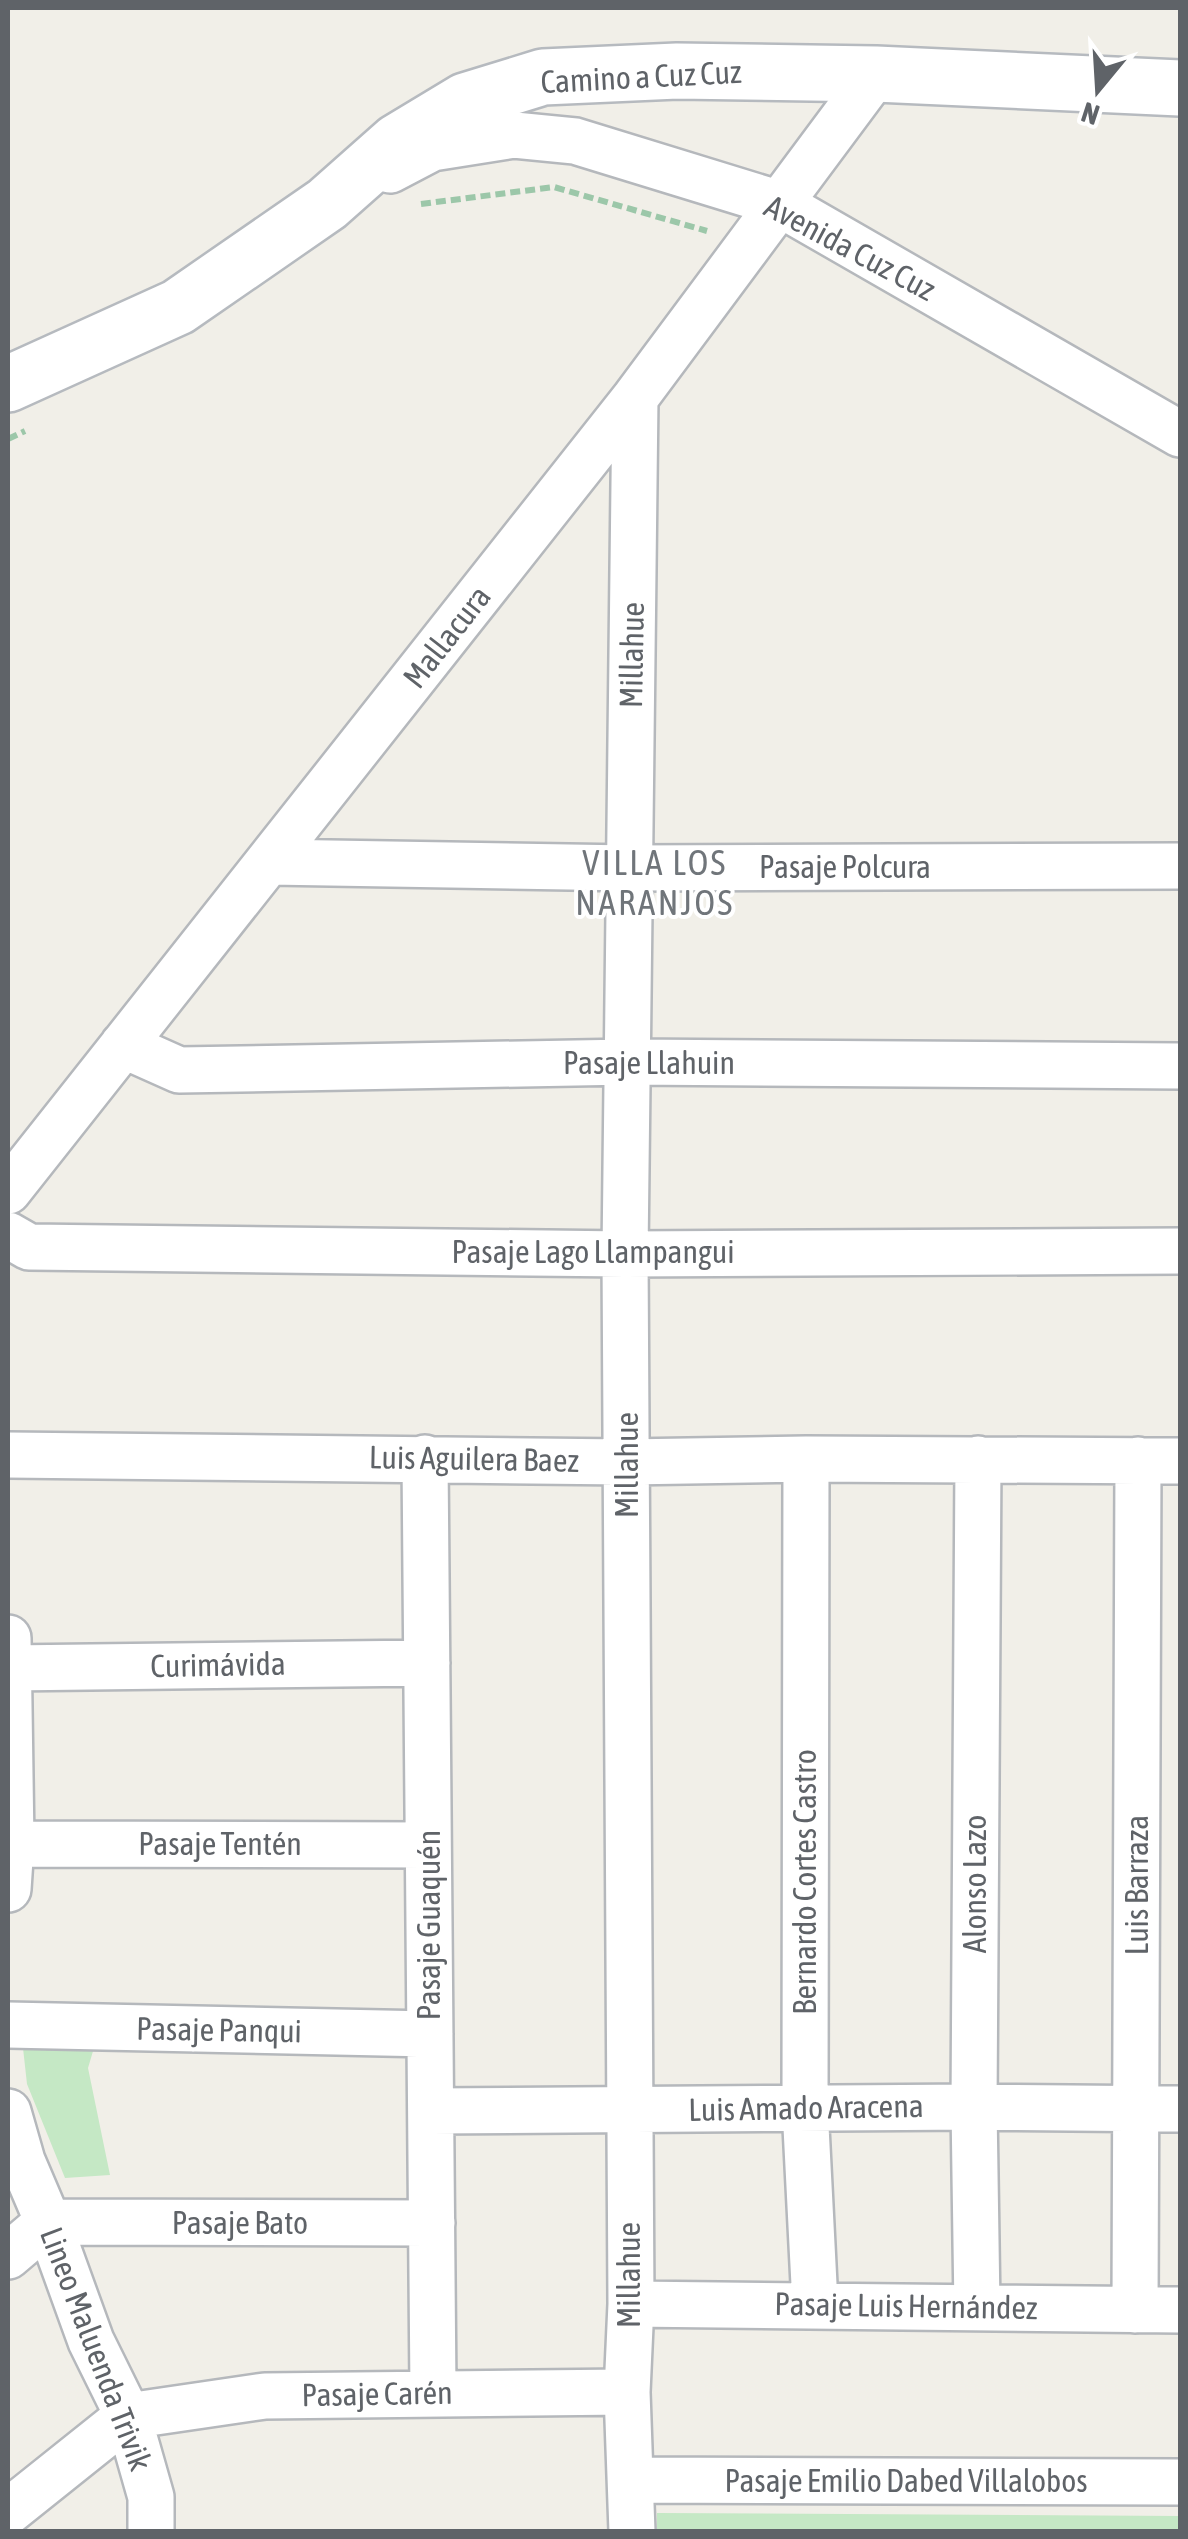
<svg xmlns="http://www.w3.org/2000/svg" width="1188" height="2539" viewBox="0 0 1188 2539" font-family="'Asap Condensed',sans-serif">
<rect width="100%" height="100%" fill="#f1efe8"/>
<!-- green -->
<path fill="#c5e8c5" d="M 96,2041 L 88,2068 L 110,2175 L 65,2178 L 27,2084 L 23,2048 Z
M 657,2513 L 1180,2516 L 1180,2531 L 657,2532 Z"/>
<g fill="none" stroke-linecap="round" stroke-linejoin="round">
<!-- minor casing -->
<g stroke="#b5b8bc" stroke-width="50">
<path id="minor" d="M 390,170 L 432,148 L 514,135 L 575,141 L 780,204 L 1180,434
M 270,862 L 630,868 L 1180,866
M 123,1045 L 179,1070 L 629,1062 L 1180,1066
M 8,1191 L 635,398 L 876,74
M 8,1235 L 29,1247 L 625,1254 L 1180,1251
M 8,1455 L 627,1462 L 806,1459 L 1180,1461
M 425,1458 L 433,2392
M 806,1459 L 805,2107 L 815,2304
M 8,1638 L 11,1844 L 8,1889
M 8,1668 L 427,1663
M 11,1844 L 428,1845
M 8,2025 L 430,2034
M 431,2111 L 974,2107 L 1180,2109
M 8,2112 L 22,2161 L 48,2222 L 91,2341 L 128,2416 L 151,2497 L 151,2532
M 8,2256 L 48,2222 L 432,2223
M 631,2304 L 1180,2310
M 977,2308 L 974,2107 L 978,1459
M 1135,2310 L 1138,1460
M 632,2480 L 1180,2482
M 8,2512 L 128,2416 L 265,2396 L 627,2392
M 632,2532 L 627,2392 L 631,2304 L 625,1254 L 635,398"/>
</g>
<!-- secondary casing -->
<g stroke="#b6babf" stroke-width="60">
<path id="secondary" d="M 8,384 L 178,307 L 327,204 L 397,142 L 465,101 L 543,77 L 677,71 L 876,74 L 1180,88"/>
</g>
<!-- path -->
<path stroke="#9cc7a9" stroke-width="6" stroke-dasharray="10 5" stroke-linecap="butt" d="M 421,204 L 554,187 L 707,231
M 8,439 L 25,431"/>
<!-- minor -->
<use href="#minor" stroke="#fff" stroke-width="45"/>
<!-- secondary -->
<use href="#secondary" stroke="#fff" stroke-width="55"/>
</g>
<g text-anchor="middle" stroke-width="8" stroke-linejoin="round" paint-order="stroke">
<!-- street labels -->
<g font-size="32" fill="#5f6368" stroke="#fff">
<text transform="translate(641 77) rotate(-3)" y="11">Camino a Cuz Cuz</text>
<text transform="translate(850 248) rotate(28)" y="11">Avenida Cuz Cuz</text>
<text transform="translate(447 637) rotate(-52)" y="11">Mallacura</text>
<text transform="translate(632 655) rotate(-89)" y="11">Millahue</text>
<text x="845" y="878">Pasaje Polcura</text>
<text x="649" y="1074">Pasaje Llahuin</text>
<text x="593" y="1263">Pasaje Lago Llampangui</text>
<text transform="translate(474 1459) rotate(1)" y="11">Luis Aguilera Baez</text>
<text transform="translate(627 1465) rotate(-90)" y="11">Millahue</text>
<text transform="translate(218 1665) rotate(-1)" y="11">Curimávida</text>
<text x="220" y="1855">Pasaje Tentén</text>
<text transform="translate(805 1882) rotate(-90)" y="11">Bernardo Cortes Castro</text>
<text transform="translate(975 1884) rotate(-90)" y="11">Alonso Lazo</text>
<text transform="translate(1137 1885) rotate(-90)" y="11">Luis Barraza</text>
<text transform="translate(429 1925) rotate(-90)" y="11">Pasaje Guaquén</text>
<text transform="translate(219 2030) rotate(1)" y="11">Pasaje Panqui</text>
<text transform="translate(806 2108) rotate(-1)" y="11">Luis Amado Aracena</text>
<text x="240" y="2234">Pasaje Bato</text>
<text transform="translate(629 2275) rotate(-90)" y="11">Millahue</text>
<text transform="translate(906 2306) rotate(1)" y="11">Pasaje Luis Hernández</text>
<text transform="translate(96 2349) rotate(69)" y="11">Lineo Maluenda Trivik</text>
<text transform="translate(377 2394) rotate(-1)" y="11">Pasaje Carén</text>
<text x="906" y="2492">Pasaje Emilio Dabed Villalobos</text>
</g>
<!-- neighbourhood labels -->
<g font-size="35" letter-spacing="2.5" fill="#70757a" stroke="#fff">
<text x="655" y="875">VILLA LOS<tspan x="655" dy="40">NARANJOS</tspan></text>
</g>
</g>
<!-- border -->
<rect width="1188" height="2539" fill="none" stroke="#5f6368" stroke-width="20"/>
<!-- north arrow -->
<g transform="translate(1098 90) rotate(198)" stroke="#ffffff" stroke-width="8" paint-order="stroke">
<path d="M0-8L18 38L0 25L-18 38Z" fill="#5f6368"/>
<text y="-15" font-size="28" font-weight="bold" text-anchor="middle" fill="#5f6368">N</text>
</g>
</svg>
